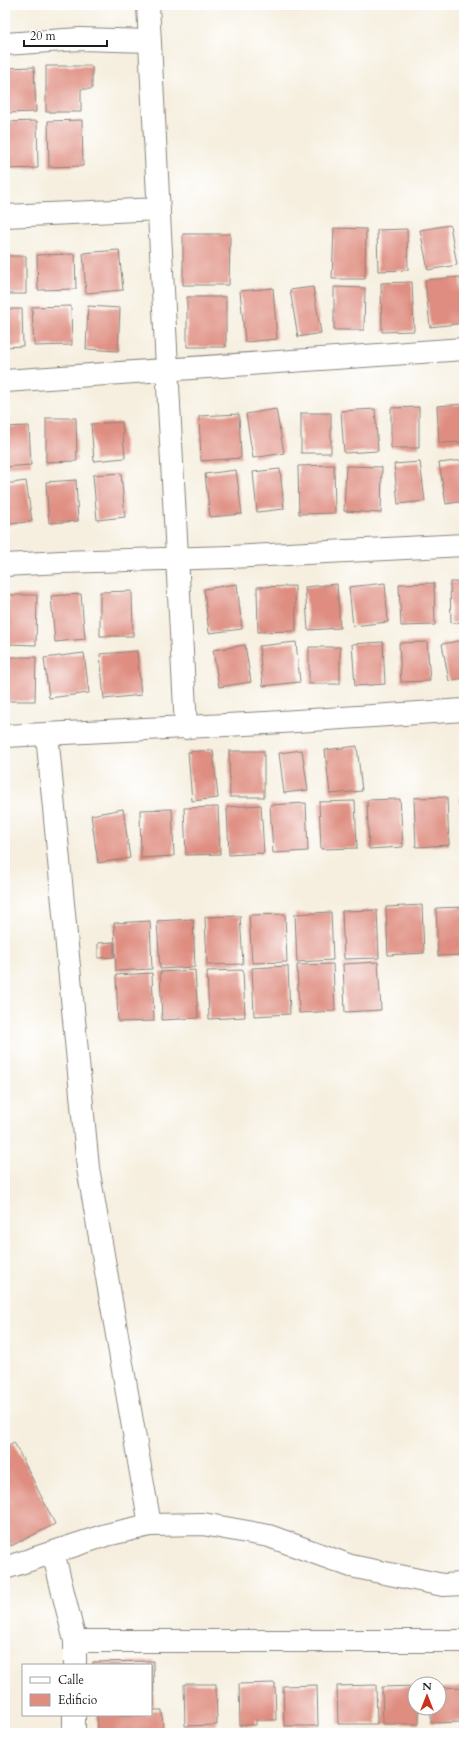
<svg xmlns="http://www.w3.org/2000/svg" width="469" height="1738" viewBox="0 0 469 1738" font-family="Cardo,serif">
<rect width="100%" height="100%" fill="#fff"/>
<filter id="ink" filterUnits="userSpaceOnUse"><feTurbulence type="fractalNoise" baseFrequency=".025" numOctaves="2"/><feDisplacementMap in="SourceGraphic" scale="8" xChannelSelector="R" yChannelSelector="G"/><feConvolveMatrix kernelMatrix="1 2 1 2 8 2 1 2 1" color-interpolation-filters="sRGB"/></filter>
<filter id="wash" filterUnits="userSpaceOnUse"><feTurbulence type="fractalNoise" baseFrequency=".012" numOctaves="4" result="noise"/><feDisplacementMap in="SourceGraphic" scale="16" xChannelSelector="R" yChannelSelector="G"/><feGaussianBlur stdDeviation="0.9" result="paint"/><feColorMatrix in="noise" values="0 0 0 0 0 0 0 0 0 0 0 0 0 0 0 0 0 1.4 0 .05"/><feComposite in="paint" operator="in"/></filter>
<g filter="url(#wash)">
<rect width="100%" height="100%" fill="#f6efdf"/>
<g id="blocks">
<!-- building -->
<path fill="#df8d80" d="M 46,66 L 92,66 L 92,89 L 81,89 L 81,112 L 46,112 Z
M 34,67 L 36,112 L 5,113 L 5,68 Z
M 82,120 L 83,166 L 49,167 L 48,121 Z
M 37,121 L 38,168 L 5,169 L 5,122 Z
M 450,225 L 457,265 L 428,270 L 420,230 Z
M 334,228 L 366,229 L 365,279 L 332,279 Z
M 407,229 L 408,270 L 378,271 L 377,230 Z
M 183,234 L 230,234 L 229,285 L 183,285 Z
M 119,250 L 123,290 L 86,293 L 83,253 Z
M 75,254 L 76,289 L 38,290 L 37,255 Z
M 5,256 L 26,256 L 26,294 L 5,294 Z
M 460,277 L 464,323 L 430,327 L 425,280 Z
M 412,282 L 414,331 L 382,332 L 381,283 Z
M 313,287 L 321,333 L 298,337 L 290,290 Z
M 334,287 L 365,288 L 364,330 L 334,330 Z
M 273,288 L 277,339 L 245,342 L 240,291 Z
M 187,297 L 226,297 L 226,347 L 187,347 Z
M 71,306 L 72,345 L 34,346 L 32,307 Z
M 88,306 L 120,308 L 118,351 L 86,349 Z
M 5,309 L 22,309 L 23,346 L 5,347 Z
M 464,404 L 464,442 L 439,443 L 437,406 Z
M 419,407 L 419,448 L 391,448 L 391,408 Z
M 276,409 L 284,453 L 253,458 L 246,414 Z
M 375,409 L 378,451 L 344,453 L 341,411 Z
M 301,413 L 331,413 L 331,453 L 301,453 Z
M 239,414 L 241,458 L 201,461 L 199,416 Z
M 46,418 L 76,418 L 77,461 L 46,462 Z
M 122,422 L 125,458 L 94,461 L 91,424 Z
M 29,426 L 31,465 L 5,467 L 5,427 Z
M 464,460 L 464,501 L 446,504 L 439,463 Z
M 420,462 L 425,501 L 398,504 L 394,464 Z
M 334,465 L 335,513 L 299,514 L 298,466 Z
M 346,466 L 382,467 L 381,513 L 344,511 Z
M 280,469 L 284,509 L 257,512 L 253,472 Z
M 236,470 L 242,514 L 210,517 L 205,474 Z
M 121,473 L 125,517 L 97,520 L 93,475 Z
M 76,480 L 78,521 L 49,523 L 46,482 Z
M 26,481 L 32,521 L 5,525 L 5,484 Z
M 450,582 L 464,582 L 464,622 L 451,623 Z
M 385,583 L 388,622 L 353,626 L 349,587 Z
M 434,583 L 435,625 L 401,626 L 399,584 Z
M 237,584 L 242,629 L 209,633 L 204,589 Z
M 337,584 L 340,628 L 308,630 L 305,587 Z
M 295,586 L 296,631 L 258,632 L 257,587 Z
M 132,591 L 133,636 L 100,636 L 100,592 Z
M 81,594 L 85,639 L 55,642 L 51,596 Z
M 8,595 L 37,595 L 36,645 L 8,644 Z
M 464,640 L 464,678 L 449,681 L 442,644 Z
M 296,642 L 300,682 L 263,686 L 259,646 Z
M 383,642 L 385,684 L 355,686 L 352,644 Z
M 427,642 L 430,681 L 401,682 L 399,643 Z
M 245,645 L 251,682 L 219,687 L 213,650 Z
M 309,647 L 340,647 L 340,684 L 309,684 Z
M 137,651 L 141,695 L 104,699 L 100,654 Z
M 84,653 L 89,693 L 49,698 L 44,658 Z
M 8,657 L 36,657 L 35,701 L 7,701 Z
M 357,746 L 362,791 L 330,794 L 325,750 Z
M 213,750 L 218,798 L 192,801 L 188,752 Z
M 302,750 L 308,790 L 284,793 L 279,753 Z
M 229,751 L 264,751 L 264,797 L 230,797 Z
M 447,797 L 449,845 L 416,847 L 414,798 Z
M 460,797 L 464,797 L 464,845 L 462,845 Z
M 400,799 L 403,847 L 369,849 L 367,800 Z
M 355,801 L 357,848 L 321,849 L 319,802 Z
M 306,803 L 308,851 L 273,853 L 270,805 Z
M 261,805 L 264,853 L 229,855 L 227,807 Z
M 218,807 L 220,854 L 186,855 L 184,808 Z
M 123,809 L 130,858 L 98,863 L 91,815 Z
M 172,809 L 174,856 L 141,858 L 140,810 Z
M 422,905 L 424,953 L 388,955 L 386,907 Z
M 464,907 L 464,955 L 438,956 L 436,908 Z
M 377,910 L 379,958 L 344,959 L 342,911 Z
M 331,912 L 333,960 L 297,962 L 295,914 Z
M 285,914 L 287,962 L 252,963 L 249,915 Z
M 240,916 L 243,964 L 207,965 L 205,917 Z
M 193,919 L 195,967 L 160,969 L 157,921 Z
M 150,921 L 152,969 L 116,971 L 114,923 Z
M 114,942 L 114,957 L 98,958 L 98,943 Z
M 378,962 L 381,1010 L 345,1012 L 343,964 Z
M 333,964 L 335,1011 L 299,1013 L 297,965 Z
M 288,966 L 290,1014 L 254,1016 L 252,968 Z
M 195,970 L 198,1018 L 162,1020 L 160,972 Z
M 243,970 L 245,1017 L 209,1019 L 207,971 Z
M 152,973 L 154,1021 L 118,1022 L 116,975 Z
M 14,1442 L 55,1524 L 11,1546 L 5,1535 L 5,1447 Z
M 153,1661 L 154,1706 L 151,1706 L 151,1665 L 93,1665 L 93,1662 Z
M 275,1683 L 276,1720 L 256,1720 L 256,1725 L 240,1725 L 239,1684 Z
M 184,1684 L 216,1684 L 217,1725 L 185,1726 Z
M 317,1685 L 318,1726 L 284,1726 L 283,1686 Z
M 376,1685 L 377,1724 L 338,1724 L 337,1686 Z
M 415,1686 L 415,1708 L 419,1708 L 419,1724 L 383,1724 L 382,1687 Z
M 464,1687 L 464,1722 L 431,1723 L 431,1708 L 439,1708 L 439,1688 Z
M 151,1710 L 162,1710 L 163,1733 L 98,1733 L 97,1715 L 151,1715 Z"/>
</g>
</g>
<g filter="url(#ink)">
<use href="#blocks" fill-opacity="0" stroke="#89867e" stroke-width="1"/>
<g fill="none" stroke-linecap="round" stroke-linejoin="round">
<!-- street casing -->
<g stroke="#89867e" stroke-width="24">
<path id="street" d="M 148,5 L 186,728
M 5,44 L 80,39 L 150,41
M 5,216 L 159,209
M 5,381 L 464,349
M 5,565 L 61,562 L 230,557 L 464,545
M 47,734 L 88,1168 L 150,1525
M 5,736 L 266,723 L 464,710
M 53,1552 L 75,1641 L 75,1665
M 5,1568 L 106,1535 L 150,1525 L 203,1524 L 269,1536 L 351,1566 L 443,1585 L 464,1584
M 75,1641 L 464,1641
M 74,1733 L 74,1715"/>
</g>
<!-- street -->
<use href="#street" stroke="#fff" stroke-width="22"/>
</g>
</g>
<!-- margin -->
<rect width="469" height="1738" fill="none" stroke="#fff" stroke-width="20"/>
<!-- legend -->
<rect x="22" y="1664" width="130" height="52" fill="#ffffff" stroke="#a4a4a4"/>
<rect x="30" y="1677" width="20" height="6" fill="#ffffff" stroke="#a4a4a4"/>
<text x="58" y="1684" font-size="12" fill="#1c1c1c">Calle</text>
<rect x="30" y="1694" width="20" height="12" fill="#df8d80" stroke="#a4a4a4"/>
<text x="58" y="1704" font-size="12" fill="#1c1c1c">Edificio</text>
<!-- north arrow -->
<g transform="translate(427 1696)"><circle r="19" fill="#ffffff" stroke="#a4a4a4"/>
<path d="M0-3L7 15L0 10L-7 15Z" fill="#c8321e"/>
<text y="-6" font-size="11" font-weight="bold" text-anchor="middle" fill="#1c1c1c">N</text>
</g>
<!-- scale -->
<path d="M24 40v6h83v-6" fill="none" stroke="#1c1c1c" stroke-width="2"/>
<text x="30" y="40" font-size="12" fill="#1c1c1c" stroke="#ffffff" stroke-width="3" paint-order="stroke">20 m</text>
</svg>
